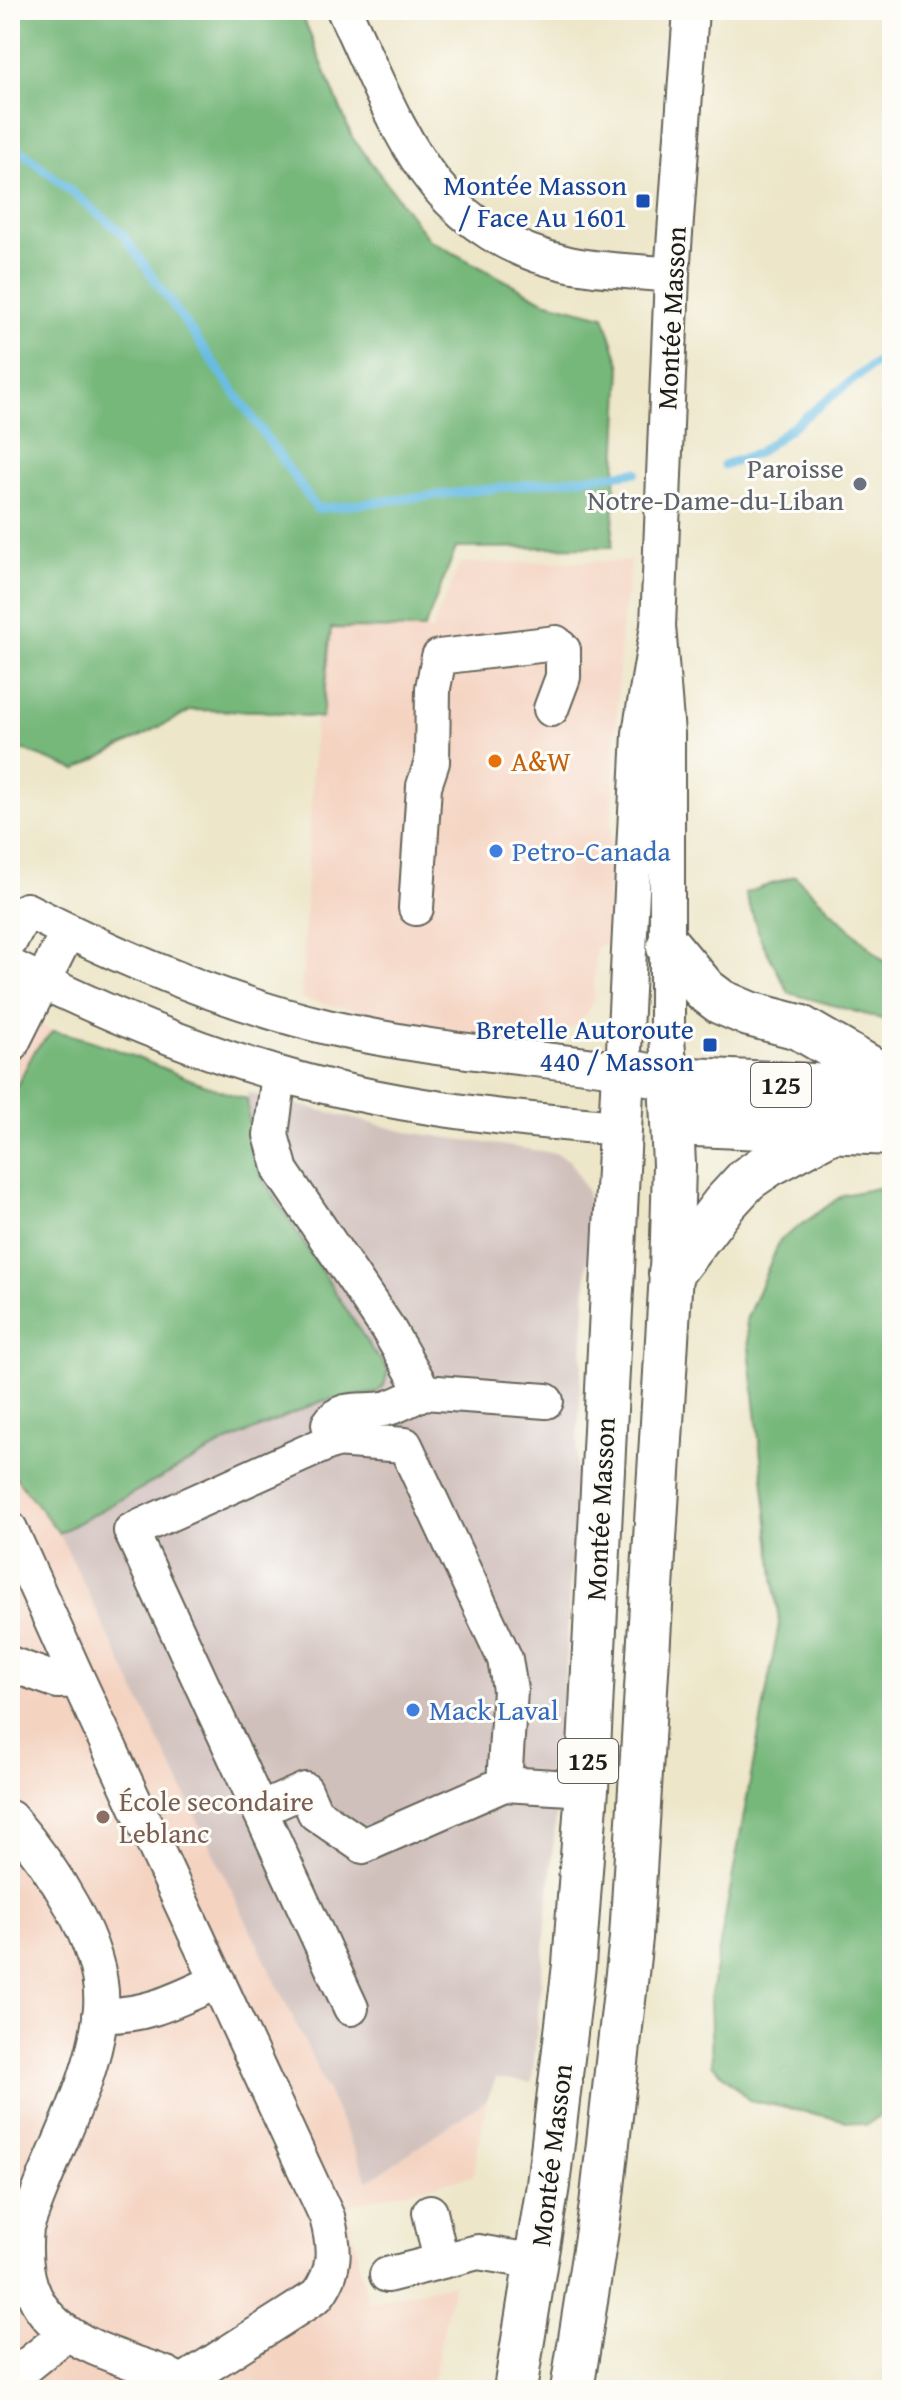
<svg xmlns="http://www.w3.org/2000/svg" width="902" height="2400" viewBox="0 0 902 2400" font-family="'Gentium Book Plus',serif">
<rect width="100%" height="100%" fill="#fdfcf7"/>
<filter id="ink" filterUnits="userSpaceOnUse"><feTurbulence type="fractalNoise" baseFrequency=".0125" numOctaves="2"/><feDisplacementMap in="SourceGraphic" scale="16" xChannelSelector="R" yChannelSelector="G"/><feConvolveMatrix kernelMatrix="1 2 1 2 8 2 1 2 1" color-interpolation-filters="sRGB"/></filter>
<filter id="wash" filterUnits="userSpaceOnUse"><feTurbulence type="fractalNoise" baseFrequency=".006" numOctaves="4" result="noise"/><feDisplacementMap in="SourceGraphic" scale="32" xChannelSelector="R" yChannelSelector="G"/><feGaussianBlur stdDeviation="1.8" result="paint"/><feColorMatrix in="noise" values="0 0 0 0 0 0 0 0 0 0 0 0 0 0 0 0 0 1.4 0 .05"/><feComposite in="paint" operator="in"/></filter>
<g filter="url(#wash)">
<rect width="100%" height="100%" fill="#ede6c9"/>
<!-- built -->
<path fill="#f4d3c1" d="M 631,561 L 621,631 L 606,944 L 596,947 L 593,1000 L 587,1014 L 577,1025 L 561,1032 L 547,1033 L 547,1041 L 459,1032 L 301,999 L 320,627 L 432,631 L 460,563 Z
M 10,1010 L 53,1031 L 45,1037 L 10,1099 Z
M 10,1470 L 59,1533 L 308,2049 L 368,2181 L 487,2100 L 473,2176 L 355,2203 L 349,2212 L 368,2303 L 453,2283 L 431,2390 L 10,2390 Z"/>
<!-- industrial -->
<path fill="#d0c0bc" d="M 247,1092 L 407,1132 L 556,1153 L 570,1161 L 587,1192 L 590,1209 L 561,1758 L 532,2083 L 496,2078 L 487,2100 L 368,2181 L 308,2049 L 59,1533 L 227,1442 L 388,1370 L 372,1350 L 263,1179 L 250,1142 Z"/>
<!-- forest -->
<path fill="#76b77a" stroke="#496a4b" stroke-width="2" d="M 10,10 L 300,10 L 352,137 L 429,240 L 544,301 L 604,316 L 621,367 L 612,547 L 456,548 L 424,629 L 331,628 L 322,718 L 261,711 L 192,710 L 76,770 L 10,745 Z
M 795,876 L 892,969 L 892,1022 L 789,993 L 762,942 L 745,893 Z
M 53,1031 C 118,1043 182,1081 247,1099 L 250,1142 L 263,1179 L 372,1350 L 388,1370 L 384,1386 L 376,1393 L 322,1401 L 227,1442 L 59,1533 L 10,1470 L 10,1099 L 35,1050 Z
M 892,1185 L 892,2108 L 866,2125 L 749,2100 L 712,2064 L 710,1999 L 779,1624 L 746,1320 L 780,1240 L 843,1195 Z"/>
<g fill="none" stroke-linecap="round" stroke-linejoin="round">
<!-- stream -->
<path stroke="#67bce3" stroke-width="9" d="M 10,142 L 121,232 L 317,509 L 636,472
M 724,465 L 758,453 L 892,350"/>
</g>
</g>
<g filter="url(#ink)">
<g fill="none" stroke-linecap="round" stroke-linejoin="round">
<!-- minor casing -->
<g stroke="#656359" stroke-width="38">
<path id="minor" d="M 344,10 C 399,126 427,232 569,264 C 602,271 638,271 672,275
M 416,908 L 424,786 L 432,762 L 433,688 L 439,657 L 556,643 L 563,650 L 563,677 L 551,709
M 10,941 L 26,910 C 122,959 223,1002 327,1027 C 425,1050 524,1056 623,1070 L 640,733 L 658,626
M 10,966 C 95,1008 184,1047 276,1073 C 387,1106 504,1119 619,1128
M 10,1047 L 68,931
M 279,1074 L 271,1135 L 281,1171 L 388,1329 L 424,1392 L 546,1401
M 670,1079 L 667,1039 L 667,734 L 658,626 L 672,275 L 691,10
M 334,1440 L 329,1424 C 342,1403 368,1414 388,1408 C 401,1404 413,1397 424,1392
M 10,1529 L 78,1680
M 10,1664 L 58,1681 L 78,1680 L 327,2217 C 335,2247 337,2270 317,2296 L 170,2390
M 260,1810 L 305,1790 L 315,1813 L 363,1846 L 504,1784 L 587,1789
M 10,1818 C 49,1863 106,1945 101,2008 C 95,2083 49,2156 26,2228 C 15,2332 88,2346 166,2374 L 177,2380 L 184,2390
M 351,2008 L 131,1531 L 334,1440 L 405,1445 L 505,1659 L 510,1690 L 504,1784
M 100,2015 C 146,2017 178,1999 218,1981
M 430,2212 L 441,2261
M 387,2275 L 478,2252 L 537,2262
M 10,2379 L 66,2334"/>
</g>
<!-- major casing -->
<g stroke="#656359" stroke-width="46">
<path id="major" d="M 515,2390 L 548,2185 L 574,1965 L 587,1789 L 623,1070 L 670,1079 L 674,1165 L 671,1273 L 631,1938 L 601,2205 L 572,2390"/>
</g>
<!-- highway casing -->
<g stroke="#656359" stroke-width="48">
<path id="highway" d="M 669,947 L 705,990 L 721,1002 L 749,1014 L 799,1027 L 892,1081
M 670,1079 L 892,1090
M 673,1123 L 892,1133
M 671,1273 L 724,1204 L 747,1179 L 769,1164 L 833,1130"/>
</g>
<!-- minor -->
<use href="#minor" stroke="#fff" stroke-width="34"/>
<!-- major -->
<use href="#major" stroke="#fff" stroke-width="42"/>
<!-- highway -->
<use href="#highway" stroke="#fff" stroke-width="44"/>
</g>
</g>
<!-- markers -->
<g fill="#1a4fb4" stroke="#fdfcf7" stroke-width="3">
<rect x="635" y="193" width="16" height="16" rx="4"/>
<rect x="702" y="1037" width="16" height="16" rx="4"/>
</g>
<circle fill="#6b7280" stroke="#fdfcf7" stroke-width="3" cx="860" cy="484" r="8"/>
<circle fill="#e8710a" stroke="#fdfcf7" stroke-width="3" cx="495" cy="761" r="8"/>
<g fill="#3f7fe0" stroke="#fdfcf7" stroke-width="3">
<circle cx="496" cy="851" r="8"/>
<circle cx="413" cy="1710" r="8"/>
</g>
<circle fill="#8d6e63" stroke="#fdfcf7" stroke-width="3" cx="103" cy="1817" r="8"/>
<g text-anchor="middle" stroke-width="6" stroke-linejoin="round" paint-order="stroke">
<!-- shield labels -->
<g fill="#fdfcf7" stroke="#605f5e" stroke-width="2">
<rect x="751" y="1063" width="60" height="44" rx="6"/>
<rect x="558" y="1739" width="60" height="44" rx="6"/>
</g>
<g font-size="26" font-weight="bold" fill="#1c1c1c">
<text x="781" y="1094">125</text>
<text x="588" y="1770">125</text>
</g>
<!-- transit labels -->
<g font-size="28" fill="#164399" stroke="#fdfcf7" text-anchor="end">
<text x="627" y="195">Montée Masson<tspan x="627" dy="32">/ Face Au 1601</tspan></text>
<text x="694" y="1039">Bretelle Autoroute<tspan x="694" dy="32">440 / Masson</tspan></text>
</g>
<!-- street labels -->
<g font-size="28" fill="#1c1c1c" stroke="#fdfcf7">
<text transform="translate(671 318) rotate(-87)" y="10">Montée Masson</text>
<text transform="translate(600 1509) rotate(-87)" y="10">Montée Masson</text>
<text transform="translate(551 2155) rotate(-83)" y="10">Montée Masson</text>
</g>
<!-- worship labels -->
<g font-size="28" fill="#5b616d" stroke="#fdfcf7" text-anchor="end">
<text x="844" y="478">Paroisse<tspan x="844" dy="32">Notre-Dame-du-Liban</tspan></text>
</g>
<!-- food labels -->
<g font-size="28" fill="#c56008" stroke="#fdfcf7" text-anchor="start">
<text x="511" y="771">A&amp;W</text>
</g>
<!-- shop labels -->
<g font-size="28" fill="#366cbe" stroke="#fdfcf7" text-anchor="start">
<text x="512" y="861">Petro-Canada</text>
<text x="429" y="1720">Mack Laval</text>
</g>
<!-- education labels -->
<g font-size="28" fill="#785e54" stroke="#fdfcf7" text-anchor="start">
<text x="119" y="1811">École secondaire<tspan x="119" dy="32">Leblanc</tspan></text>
</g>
</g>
<!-- margin -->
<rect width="902" height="2400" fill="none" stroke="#fdfcf7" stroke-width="40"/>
</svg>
